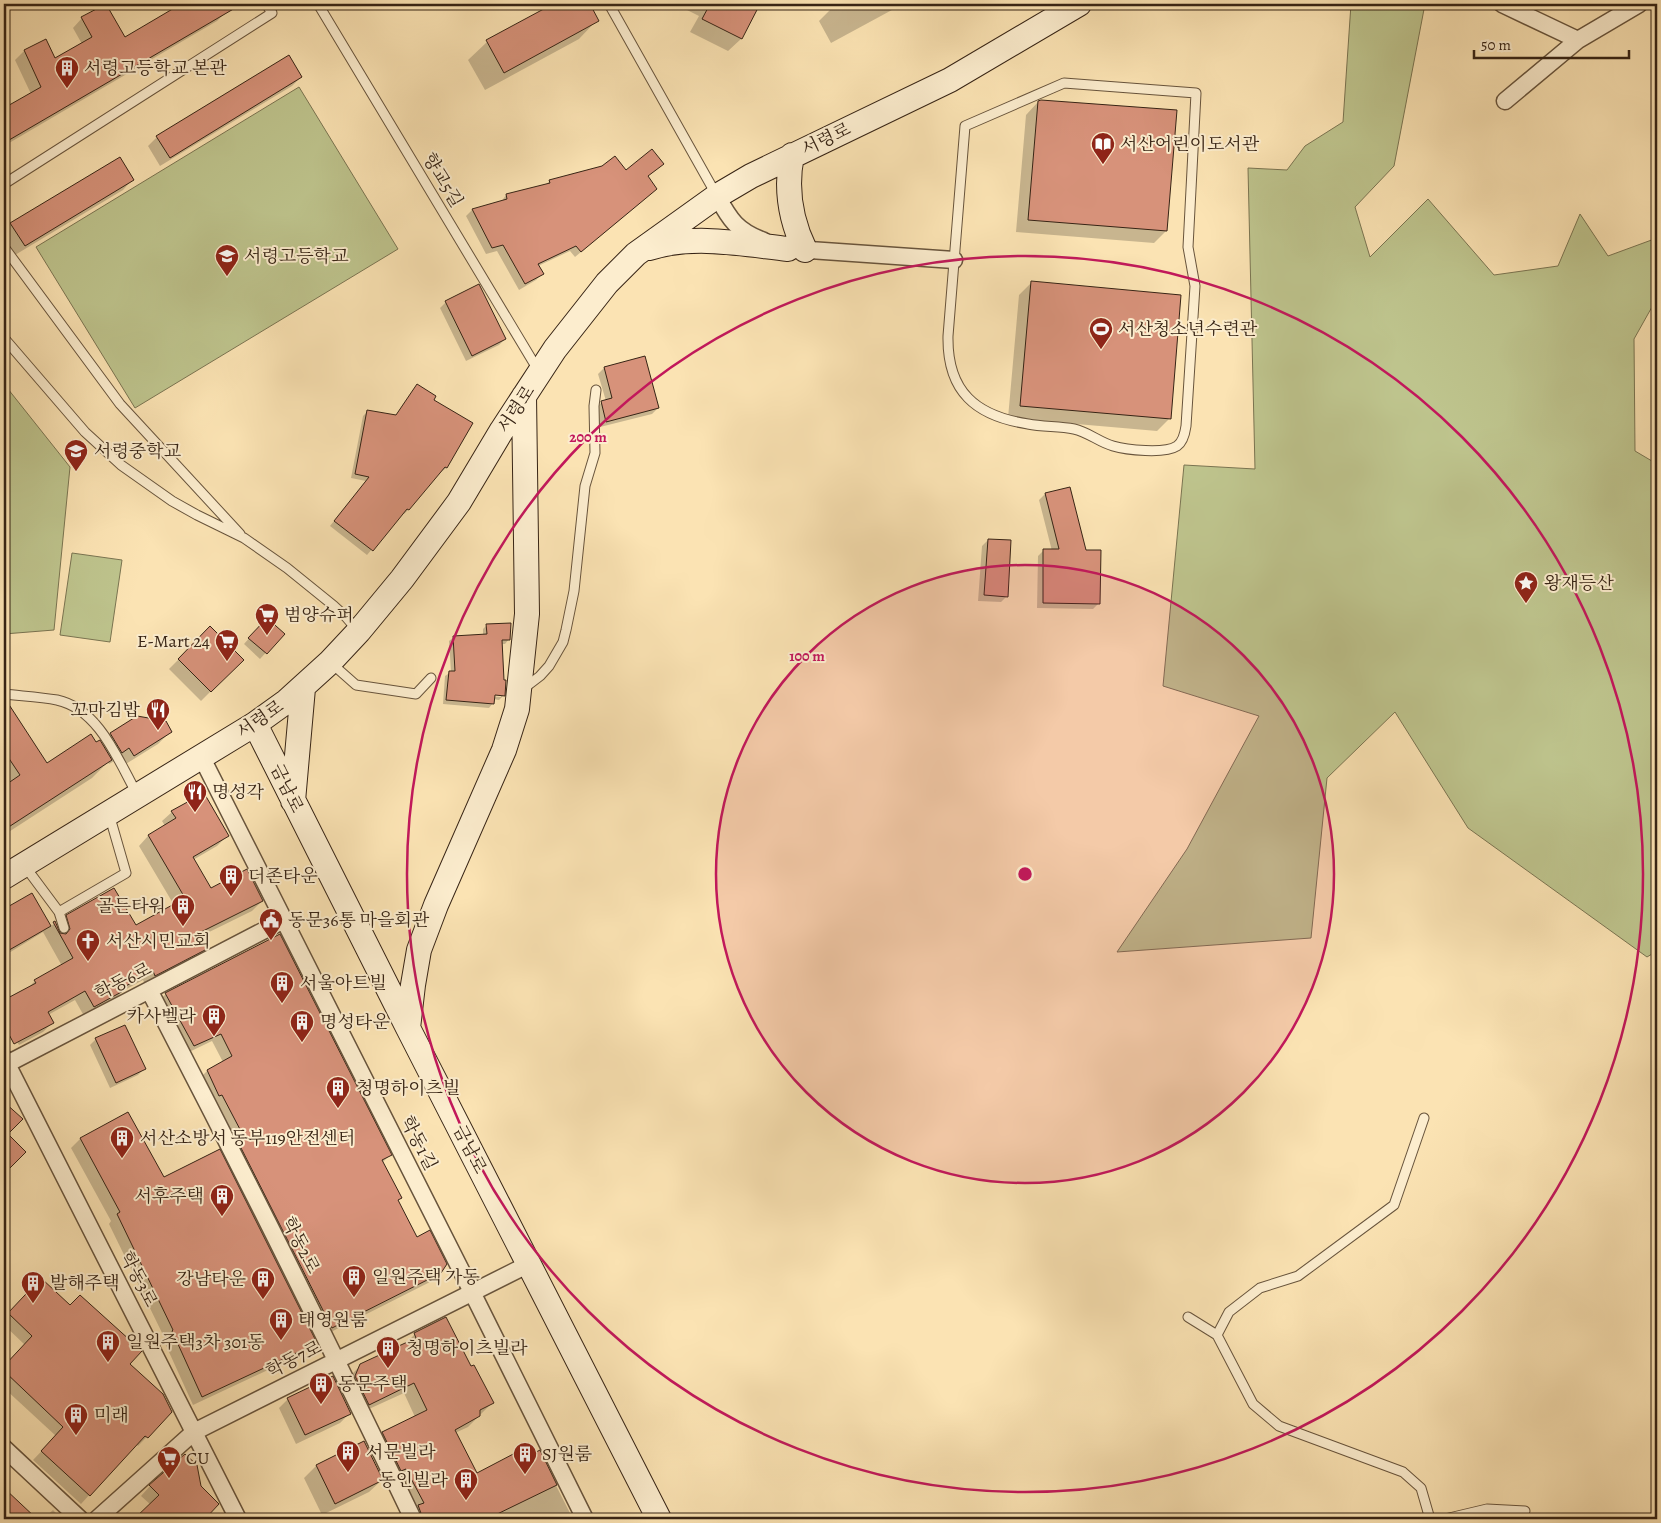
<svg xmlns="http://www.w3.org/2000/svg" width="1661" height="1523" viewBox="0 0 1661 1523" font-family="Alegreya,'Noto Serif KR',serif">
<rect width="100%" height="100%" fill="#fbe3b3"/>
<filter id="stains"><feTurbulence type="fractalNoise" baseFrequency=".004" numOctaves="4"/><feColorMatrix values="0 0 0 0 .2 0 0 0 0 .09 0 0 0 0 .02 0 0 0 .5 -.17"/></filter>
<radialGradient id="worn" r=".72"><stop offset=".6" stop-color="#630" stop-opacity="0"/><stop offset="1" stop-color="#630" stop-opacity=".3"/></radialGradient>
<!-- green -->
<path fill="#bec48d" stroke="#7a7451" d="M 1351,4 L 1425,4 L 1394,166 L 1355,207 L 1370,257 L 1428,199 L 1494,275 L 1558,266 L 1580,214 L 1608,256 L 1657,238 L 1657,298 L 1634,339 L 1635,451 L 1657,464 L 1657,951 L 1647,957 L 1468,828 L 1395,712 L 1327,778 L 1311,938 L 1117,952 L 1187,849 L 1259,716 L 1163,686 L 1184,465 L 1255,469 L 1248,168 L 1287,170 L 1305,146 L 1343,122 Z
M 299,87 L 398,249 L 135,408 L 36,247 Z
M 4,389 L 8,389 L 70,467 L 54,630 L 4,634 Z
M 72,553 L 122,560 L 110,642 L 60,635 Z"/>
<!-- shadow -->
<path fill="#0003" fill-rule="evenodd" d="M 175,4 L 221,4 L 226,12 L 217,21 L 4,146 L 4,110 L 31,94 L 15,60 L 24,51 L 54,60 L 82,44 L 73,28 L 82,18 L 124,39 L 178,7 Z
M 556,4 L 588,4 L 597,20 L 579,39 L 485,90 L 468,60 L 487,42 Z
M 675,4 L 759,4 L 741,39 L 728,51 L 690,32 L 699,16 Z
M 836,4 L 903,4 L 831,43 L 819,21 Z
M 301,77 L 292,86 L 160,166 L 148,146 L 157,137 Z
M 1038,102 L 1166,231 L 1154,243 L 1016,232 L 1026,115 Z
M 662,164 L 647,177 L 650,194 L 575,257 L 570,251 L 538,266 L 542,274 L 536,280 L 519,290 L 497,251 L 486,254 L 466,216 L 472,210 L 501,202 L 506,195 L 545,185 L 550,181 L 626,171 Z
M 132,180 L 123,190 L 15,255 L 4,236 L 4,231 L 11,224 Z
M 1031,283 L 1169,419 L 1157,431 L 1008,418 L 1019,295 Z
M 446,302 L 505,339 L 499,345 L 466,361 L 440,308 Z
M 604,368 L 658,408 L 652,414 L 600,427 L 596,408 L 602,402 L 606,401 L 598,374 Z
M 417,385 L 432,400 L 472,424 L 446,468 L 441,472 L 440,471 L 408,510 L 404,514 L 402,513 L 367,555 L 330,526 L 366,481 L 351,478 L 363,416 L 368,411 L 395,416 Z
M 1070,488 L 1099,603 L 1093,609 L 1037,608 L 1038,556 L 1044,550 L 1052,551 L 1039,500 L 1045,494 Z
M 988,540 L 1007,596 L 1001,602 L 978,601 L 982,546 Z
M 261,625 L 283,634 L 260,659 L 244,644 Z
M 487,625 L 509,639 L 505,644 L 501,644 L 503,696 L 499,700 L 493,699 L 493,703 L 489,708 L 443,704 L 445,676 L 451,672 L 449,641 L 454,637 L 483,635 L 483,629 ZM 489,693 L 501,694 L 501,697 L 488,696 Z
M 210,628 L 242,660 L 201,701 L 169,669 Z
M 5,702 L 46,765 L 96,744 L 101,745 L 111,734 L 171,731 L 158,744 L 121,767 L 116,760 L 109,764 L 108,762 L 92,778 L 4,835 L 4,703 Z
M 172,812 L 227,836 L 217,846 L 193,860 L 211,889 L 262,901 L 252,911 L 199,937 L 205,949 L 196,958 L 145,985 L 143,980 L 123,991 L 114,1000 L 84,1016 L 75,1000 L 48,1015 L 53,1022 L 43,1032 L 19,1045 L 4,1019 L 4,1004 L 8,999 L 26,990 L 35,981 L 62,966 L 43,932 L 4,956 L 4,910 L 31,895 L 50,927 L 55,923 L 56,927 L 67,916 L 135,927 L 174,905 L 139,846 L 148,836 L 165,826 L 162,821 Z
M 279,935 L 390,1155 L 382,1163 L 397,1201 L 416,1238 L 440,1273 L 432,1281 L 323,1336 L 199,1079 L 207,1071 L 223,1062 L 212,1041 L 185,1054 L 157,1002 L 166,994 Z
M 96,1039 L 144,1069 L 138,1075 L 110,1088 L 90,1045 Z
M 9,1108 L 7,1134 L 24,1152 L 4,1172 L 4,1113 Z
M 128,1114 L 163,1179 L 313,1339 L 298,1356 L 193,1405 L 164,1341 L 165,1339 L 109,1224 L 111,1221 L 71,1148 L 80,1139 Z
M 32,1288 L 70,1307 L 128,1364 L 171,1412 L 138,1446 L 136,1444 L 81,1504 L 33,1460 L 56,1436 L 4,1388 L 4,1367 L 25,1345 L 4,1325 L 4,1318 Z
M 415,1334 L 471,1368 L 492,1403 L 468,1427 L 455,1433 L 476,1475 L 522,1461 L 539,1452 L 573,1519 L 409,1519 L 373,1444 L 383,1433 L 415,1417 L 404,1393 L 358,1414 L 350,1376 L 361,1365 L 404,1345 Z
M 288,1399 L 350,1413 L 340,1423 L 296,1444 L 279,1408 Z
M 364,1443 L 382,1480 L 369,1492 L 322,1515 L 304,1478 L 316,1466 Z
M 150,1486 L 200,1486 L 217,1504 L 203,1519 L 136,1519 L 151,1505 L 141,1496 Z
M 4,1489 L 35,1519 L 4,1519 Z
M 53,1510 L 62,1519 L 43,1519 Z
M 399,1515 L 401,1519 L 389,1519 Z"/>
<!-- building -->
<path fill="#d7927a" stroke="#372415" d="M 106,4 L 125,37 L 181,4 L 242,4 L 4,143 L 4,108 L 41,87 L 24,50 L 46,39 L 55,58 L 92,37 L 81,17 Z
M 553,4 L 590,4 L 599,21 L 504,73 L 486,40 Z
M 710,4 L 760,4 L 742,39 L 702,19 Z
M 289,55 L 302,77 L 170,158 L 156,136 Z
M 1041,100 L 1177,110 L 1167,231 L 1028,220 L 1038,101 Z
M 652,149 L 664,164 L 648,176 L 657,189 L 581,252 L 576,246 L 538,264 L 544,274 L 525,284 L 503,245 L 492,248 L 472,209 L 507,199 L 506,194 L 550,183 L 549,180 L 602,166 L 615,156 L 626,170 Z
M 120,157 L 134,180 L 25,246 L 10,223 Z
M 1031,281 L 1181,295 L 1171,419 L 1020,406 Z
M 479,284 L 506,339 L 472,356 L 445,301 Z
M 645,356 L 659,408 L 606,422 L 601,401 L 612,398 L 604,367 Z
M 417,384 L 436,396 L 434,400 L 473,423 L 447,468 L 445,467 L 409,510 L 407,509 L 373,551 L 334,521 L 369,477 L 355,474 L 367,410 L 396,415 Z
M 1070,487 L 1086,550 L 1101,550 L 1100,604 L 1043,603 L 1043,549 L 1059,549 L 1045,493 Z
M 988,539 L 1011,540 L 1008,597 L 984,595 Z
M 267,618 L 285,634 L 267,654 L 248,638 Z
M 511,623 L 510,640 L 502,640 L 504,680 L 506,680 L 505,696 L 495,695 L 494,704 L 446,700 L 449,671 L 455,671 L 453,636 L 487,634 L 486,624 Z
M 210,626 L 244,660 L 211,692 L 178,659 Z
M 4,700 L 6,700 L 47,763 L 91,734 L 96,742 L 100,740 L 112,760 L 4,830 L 4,786 L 20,775 L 4,751 Z
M 137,716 L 166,721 L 172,732 L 134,756 L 129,748 L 122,753 L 110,733 Z
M 204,793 L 229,836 L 193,857 L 211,888 L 247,869 L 263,901 L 199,933 L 207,949 L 155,976 L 153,971 L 124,987 L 125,990 L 94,1007 L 85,991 L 48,1012 L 54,1023 L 14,1044 L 4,1025 L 4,1000 L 36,983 L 34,980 L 73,958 L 53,922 L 55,921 L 60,933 L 66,934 L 70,929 L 66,915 L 114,888 L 136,925 L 185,898 L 148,835 L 176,818 L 171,811 Z
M 32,893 L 51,926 L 4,953 L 4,909 Z
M 280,934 L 392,1155 L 382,1160 L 402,1198 L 398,1200 L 417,1237 L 430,1230 L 447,1264 L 441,1273 L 332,1328 L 237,1140 L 244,1137 L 222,1095 L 219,1096 L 207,1070 L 232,1056 L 221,1034 L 194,1046 L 165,993 Z
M 125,1025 L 146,1069 L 116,1083 L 95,1038 Z
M 4,1102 L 23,1119 L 8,1134 L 26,1152 L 4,1174 Z
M 128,1112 L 164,1177 L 220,1149 L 315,1339 L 307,1343 L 309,1347 L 202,1397 L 172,1331 L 173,1330 L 117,1214 L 120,1212 L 80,1138 Z
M 41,1278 L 70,1305 L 80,1295 L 142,1351 L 130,1364 L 163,1394 L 172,1412 L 148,1438 L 145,1436 L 90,1496 L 41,1451 L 63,1427 L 4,1371 L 4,1366 L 32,1336 L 8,1313 Z
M 446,1317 L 471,1366 L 474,1365 L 494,1403 L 480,1410 L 480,1416 L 455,1430 L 477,1473 L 519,1451 L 523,1459 L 540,1450 L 557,1485 L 487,1519 L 423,1519 L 418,1505 L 424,1503 L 406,1469 L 401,1471 L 382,1432 L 427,1410 L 414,1383 L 369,1405 L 355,1376 L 360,1364 L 416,1338 L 414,1333 Z
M 333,1376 L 351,1414 L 305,1435 L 287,1398 Z
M 364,1441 L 383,1480 L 335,1504 L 316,1465 Z
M 185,1454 L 197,1465 L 201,1486 L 219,1504 L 205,1519 L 134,1519 L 159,1495 L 149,1485 Z
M 4,1488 L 37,1519 L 4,1519 Z"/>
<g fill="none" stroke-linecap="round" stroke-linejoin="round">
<!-- lane casing -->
<g stroke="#68543c" stroke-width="11">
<path id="lane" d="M 318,4 L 538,370
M 609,4 L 717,196
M 1064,83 L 1196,93 L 1188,247 L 1195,286 L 1186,426 C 1185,433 1183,442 1177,446 C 1165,454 1126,450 1113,446 C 1099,442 1088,432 1074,429 C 1059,426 1043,427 1028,424 C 976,416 947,392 948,336 L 965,126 Z
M 4,184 L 272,13 L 266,4
M 4,247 L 120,404 L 240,534
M 4,338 L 85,432 L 121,465 L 172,501 L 197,515 L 244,538 L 287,568 L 334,606 L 346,617 L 358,631
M 330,662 L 356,685 L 416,694 L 431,678
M 523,689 L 540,676 L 549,666 L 563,642 L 566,630 L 574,591 L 585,486 L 595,453 L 594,406 L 596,390
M 4,694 C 21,696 40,697 57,700 C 99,709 118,760 137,794
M 24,865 L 59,912 L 126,873 L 109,814
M 59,912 L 64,928
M 1424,1118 L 1394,1205 L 1298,1276 L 1260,1288 L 1229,1312 L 1217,1335 L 1253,1404 L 1279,1426 L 1403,1472 L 1421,1488 L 1430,1519
M 1188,1317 L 1217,1335
M 1445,1519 L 1487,1509 L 1525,1511"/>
</g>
<!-- street casing -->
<g stroke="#68543c" stroke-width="19">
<path id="street" d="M 1502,4 L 1578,40 L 1639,4
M 1505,101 L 1578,40
M 717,196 C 730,220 737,231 764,241
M 795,249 L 954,260
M 202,758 L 472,1292 L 585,1519
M 149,990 C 240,1165 328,1341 413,1519
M 4,1058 L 238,1519
M 7,1064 L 284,920
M 4,1448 L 80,1519
M 97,1519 L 194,1432 L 529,1264"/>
</g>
<!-- secondary casing -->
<g stroke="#372415" stroke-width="26">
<path id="secondary" d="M 792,155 C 785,189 790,219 805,250
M 649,248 C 693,234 743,244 788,249
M 255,724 L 408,1028 L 659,1519
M 293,801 L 303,688
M 4,877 L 255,724 L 287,701 L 330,662 L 359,631 L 402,579 L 459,502 L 502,430 L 555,349 L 607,283 L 636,254 L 717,196 L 751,176 L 950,80 L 1079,4
M 408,1028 L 413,985 L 419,950 L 436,905 L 504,750 L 517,709 L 527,614 L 524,396"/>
</g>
<!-- lane -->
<use href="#lane" stroke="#fcedce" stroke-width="9"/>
<!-- street -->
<use href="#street" stroke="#fcedce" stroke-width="16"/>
<!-- secondary -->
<use href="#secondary" stroke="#fcedce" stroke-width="24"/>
</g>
<!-- distance rings -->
<circle cx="1025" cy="874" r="309" fill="#c2185b" fill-opacity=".12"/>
<g fill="none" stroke="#c2185b" stroke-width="2.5">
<circle cx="1025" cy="874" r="309"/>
<circle cx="1025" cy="874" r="618"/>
</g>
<!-- icons -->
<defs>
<g id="building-pin" transform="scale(1.25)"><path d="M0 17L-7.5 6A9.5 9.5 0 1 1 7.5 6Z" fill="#8f2418" stroke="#fcedce"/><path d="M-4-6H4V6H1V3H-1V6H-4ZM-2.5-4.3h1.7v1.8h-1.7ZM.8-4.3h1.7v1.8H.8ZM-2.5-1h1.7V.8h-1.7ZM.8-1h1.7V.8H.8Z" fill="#fff"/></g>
<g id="library-pin" transform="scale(1.25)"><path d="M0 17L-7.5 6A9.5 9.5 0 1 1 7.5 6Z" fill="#8f2418" stroke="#fcedce"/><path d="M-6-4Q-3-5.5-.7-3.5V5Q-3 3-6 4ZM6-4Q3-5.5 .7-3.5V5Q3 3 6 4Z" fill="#fff"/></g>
<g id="school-pin" transform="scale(1.25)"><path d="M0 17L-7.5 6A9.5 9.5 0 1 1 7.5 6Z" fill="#8f2418" stroke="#fcedce"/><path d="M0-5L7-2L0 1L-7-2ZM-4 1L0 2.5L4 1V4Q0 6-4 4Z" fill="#fff"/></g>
<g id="stadium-pin" transform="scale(1.25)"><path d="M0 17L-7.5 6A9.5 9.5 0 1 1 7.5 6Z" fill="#8f2418" stroke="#fcedce"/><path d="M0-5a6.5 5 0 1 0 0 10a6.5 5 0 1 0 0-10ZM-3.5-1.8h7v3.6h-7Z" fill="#fff"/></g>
<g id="sight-pin" transform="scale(1.25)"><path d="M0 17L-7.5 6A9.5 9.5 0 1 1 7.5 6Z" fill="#8f2418" stroke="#fcedce"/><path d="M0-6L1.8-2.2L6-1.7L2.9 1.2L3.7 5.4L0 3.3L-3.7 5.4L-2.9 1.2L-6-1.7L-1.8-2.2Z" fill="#fff"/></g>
<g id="supermarket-pin" transform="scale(1.25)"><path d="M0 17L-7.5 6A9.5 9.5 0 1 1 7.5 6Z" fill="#8f2418" stroke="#fcedce"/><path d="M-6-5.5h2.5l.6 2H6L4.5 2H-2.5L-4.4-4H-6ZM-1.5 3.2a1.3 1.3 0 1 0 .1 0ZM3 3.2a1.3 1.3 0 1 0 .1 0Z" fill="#fff"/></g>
<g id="restaurant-pin" transform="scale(1.25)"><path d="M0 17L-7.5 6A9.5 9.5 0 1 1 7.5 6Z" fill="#8f2418" stroke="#fcedce"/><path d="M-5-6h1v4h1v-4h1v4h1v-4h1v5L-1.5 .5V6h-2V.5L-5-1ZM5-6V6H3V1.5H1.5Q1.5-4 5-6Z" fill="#fff"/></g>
<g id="civic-pin" transform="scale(1.25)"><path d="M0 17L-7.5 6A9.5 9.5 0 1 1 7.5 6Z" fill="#8f2418" stroke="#fcedce"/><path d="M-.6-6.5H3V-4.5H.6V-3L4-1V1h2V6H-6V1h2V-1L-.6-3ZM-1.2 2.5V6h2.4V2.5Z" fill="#fff"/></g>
<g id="church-pin" transform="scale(1.25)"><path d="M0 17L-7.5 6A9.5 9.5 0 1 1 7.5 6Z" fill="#8f2418" stroke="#fcedce"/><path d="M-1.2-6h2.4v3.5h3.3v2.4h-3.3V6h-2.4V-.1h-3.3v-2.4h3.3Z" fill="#fff"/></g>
</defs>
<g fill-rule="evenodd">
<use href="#building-pin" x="67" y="68"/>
<use href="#library-pin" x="1103" y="144"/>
<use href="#school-pin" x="227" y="256"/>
<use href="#stadium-pin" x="1101" y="329"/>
<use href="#school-pin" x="76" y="451"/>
<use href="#sight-pin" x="1526" y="583"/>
<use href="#supermarket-pin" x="267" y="615"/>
<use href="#supermarket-pin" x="227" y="641"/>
<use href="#restaurant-pin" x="158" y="710"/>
<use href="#restaurant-pin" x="195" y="792"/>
<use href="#building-pin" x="231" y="876"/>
<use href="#building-pin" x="183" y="906"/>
<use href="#civic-pin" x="271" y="920"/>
<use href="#church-pin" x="88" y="941"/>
<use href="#building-pin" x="282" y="983"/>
<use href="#building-pin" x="214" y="1016"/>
<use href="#building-pin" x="302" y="1022"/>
<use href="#building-pin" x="338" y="1088"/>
<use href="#building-pin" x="122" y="1138"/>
<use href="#building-pin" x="222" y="1196"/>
<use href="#building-pin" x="354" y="1277"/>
<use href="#building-pin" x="263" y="1279"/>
<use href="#building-pin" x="33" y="1283"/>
<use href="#building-pin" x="281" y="1320"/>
<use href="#building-pin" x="108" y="1342"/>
<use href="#building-pin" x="388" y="1348"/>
<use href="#building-pin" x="321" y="1384"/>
<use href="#building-pin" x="76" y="1415"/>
<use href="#building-pin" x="348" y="1452"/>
<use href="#building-pin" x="525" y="1454"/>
<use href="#supermarket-pin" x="169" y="1458"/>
<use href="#building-pin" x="466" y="1480"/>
</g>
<g text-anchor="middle" stroke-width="4" stroke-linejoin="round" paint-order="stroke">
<!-- poi labels -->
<g font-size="18" fill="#372415" stroke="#fcedce" text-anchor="start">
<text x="84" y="74">서령고등학교 본관</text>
<text x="1120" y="150">서산어린이도서관</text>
<text x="244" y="262">서령고등학교</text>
<text x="1118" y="335">서산청소년수련관</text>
<text x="94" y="457">서령중학교</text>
<text x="1544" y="589">왕재등산</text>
<text x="284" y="621">범양슈퍼</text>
<text x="210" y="647" text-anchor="end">E-Mart 24</text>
<text x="140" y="716" text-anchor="end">꼬마김밥</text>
<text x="212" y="798">명성각</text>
<text x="248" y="882">더존타운</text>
<text x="166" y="912" text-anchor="end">골든타워</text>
<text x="288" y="926">동문36통 마을회관</text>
<text x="106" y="947">서산시민교회</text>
<text x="300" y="989">서울아트빌</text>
<text x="196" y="1022" text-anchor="end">카사벨라</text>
<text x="320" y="1028">명성타운</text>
<text x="356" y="1094">청명하이츠빌</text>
<text x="140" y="1144">서산소방서 동부119안전센터</text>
<text x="204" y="1202" text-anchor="end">서후주택</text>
<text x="372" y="1283">일원주택 가동</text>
<text x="246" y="1285" text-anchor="end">강남타운</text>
<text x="50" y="1289">발해주택</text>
<text x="298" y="1326">태영원룸</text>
<text x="126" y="1348">일원주택3차 301동</text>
<text x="406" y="1354">청명하이츠빌라</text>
<text x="338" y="1390">동문주택</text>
<text x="94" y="1421">미래</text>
<text x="366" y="1458">서문빌라</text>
<text x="542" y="1460">SJ원룸</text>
<text x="186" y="1464">CU</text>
<text x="448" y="1486" text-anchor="end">동인빌라</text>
</g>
<!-- street labels -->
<g font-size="18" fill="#372415" stroke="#fcedce">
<text transform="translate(826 139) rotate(-26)" y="6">서령로</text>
<text transform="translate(443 180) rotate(59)" y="6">향교5길</text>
<text transform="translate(516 409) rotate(-57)" y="6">서령로</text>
<text transform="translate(260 719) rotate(-35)" y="6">서령로</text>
<text transform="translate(287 788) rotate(64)" y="6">금남로</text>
<text transform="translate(123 981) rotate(-27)" y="6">학동6로</text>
<text transform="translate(419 1143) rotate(63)" y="6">학동1길</text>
<text transform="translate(470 1149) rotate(63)" y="6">금남로</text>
<text transform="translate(301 1245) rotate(63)" y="6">학동2로</text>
<text transform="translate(139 1279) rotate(63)" y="6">학동3로</text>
<text transform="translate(294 1359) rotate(-27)" y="6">학동7로</text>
</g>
</g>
<circle cx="1025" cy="874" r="8" fill="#c2185b" stroke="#fcedce" stroke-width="2.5"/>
<g font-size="15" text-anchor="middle" font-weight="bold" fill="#c2185b" stroke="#fcedce" stroke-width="4" stroke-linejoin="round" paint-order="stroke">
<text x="588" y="442">200 m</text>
<text x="807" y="661">100 m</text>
</g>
<!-- margin -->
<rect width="1661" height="1523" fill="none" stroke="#fbe3b3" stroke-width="20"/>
<rect x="5" y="5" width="1651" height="1513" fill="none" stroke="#372415" stroke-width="2.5"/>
<rect x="10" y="10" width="1641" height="1503" fill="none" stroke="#372415"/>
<!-- scale -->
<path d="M1474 50v8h155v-8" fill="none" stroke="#372415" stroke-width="2.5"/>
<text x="1481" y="50" font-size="15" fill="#372415" stroke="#fcedce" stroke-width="4" paint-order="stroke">50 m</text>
<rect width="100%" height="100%" filter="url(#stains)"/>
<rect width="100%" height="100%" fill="url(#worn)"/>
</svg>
